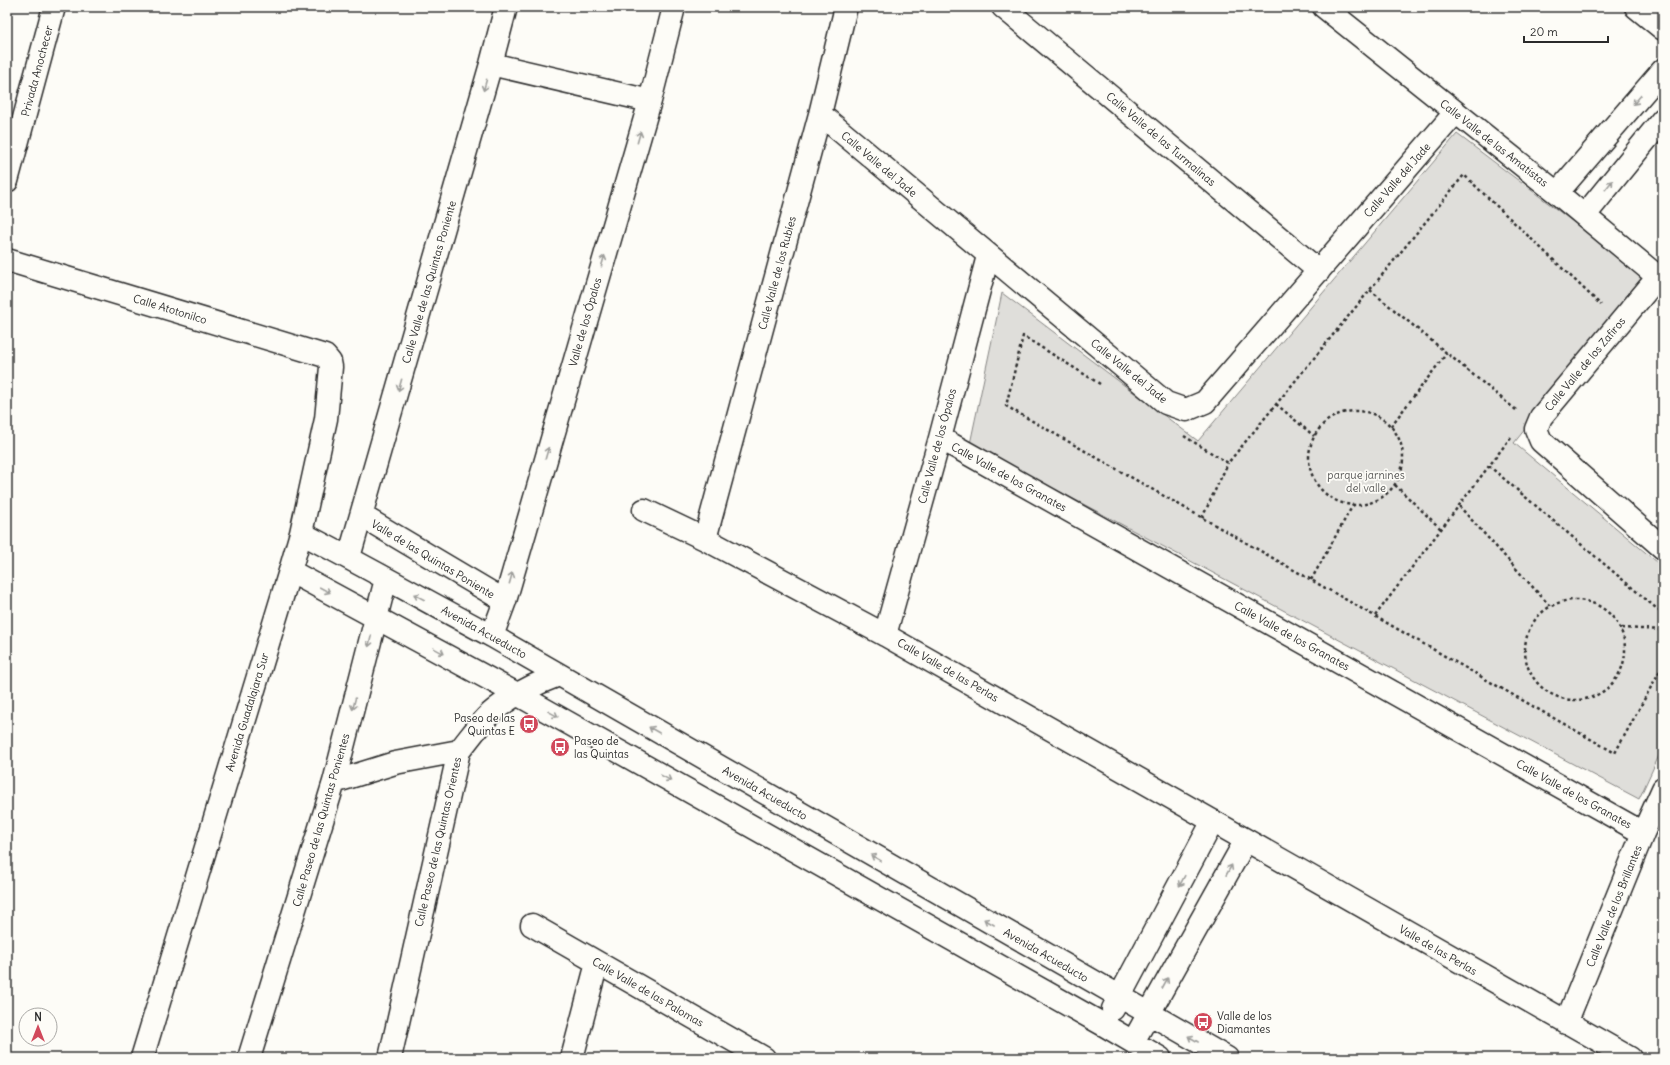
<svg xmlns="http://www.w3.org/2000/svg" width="1670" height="1065" viewBox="0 0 1670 1065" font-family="Delius,sans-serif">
<rect width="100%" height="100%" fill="#fdfcf7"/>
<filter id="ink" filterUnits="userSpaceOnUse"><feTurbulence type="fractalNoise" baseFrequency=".025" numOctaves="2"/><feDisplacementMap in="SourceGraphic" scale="8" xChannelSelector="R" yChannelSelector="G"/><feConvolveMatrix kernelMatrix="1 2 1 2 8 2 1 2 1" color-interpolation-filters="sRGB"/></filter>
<g filter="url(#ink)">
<!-- green -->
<path fill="#dfdeda" stroke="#858482" d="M 1457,134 L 1646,277 L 1514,443 L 1663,567 L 1663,747 L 1639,799 L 970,444 L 1002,293 L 1198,441 Z"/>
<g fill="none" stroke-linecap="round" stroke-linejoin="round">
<!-- street casing -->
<g stroke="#2b2b2b" stroke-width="25">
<path id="street" d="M 1003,7 L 1319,271
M 1324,7 L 1557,193 L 1663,281
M 491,64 L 650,101
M 820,114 L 1166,403 L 1186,410 L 1205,402 L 1455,113
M 7,181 L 54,7
M 1557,193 L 1663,70
M 1585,215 L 1663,119
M 7,260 L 325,356 L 330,362 L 331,367 L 326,419 L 301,533 L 290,571 L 142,1058
M 1658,277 L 1541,417 L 1536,429 L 1541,441 L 1663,548
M 940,438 L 1643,833
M 644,510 L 705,539 L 885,635 L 1630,1058
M 362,516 L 505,601
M 301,533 C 365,566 428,602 492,636 L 1227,1058
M 705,539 L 820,114 L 846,7
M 349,557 L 491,64 L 506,7
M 290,571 L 517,694 L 1104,1025 L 1160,1058
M 885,635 L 940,438 L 988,256
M 492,636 L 505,601 L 650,101 L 674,7
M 334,782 L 395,763 L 459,751
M 532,925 L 764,1058
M 1113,1009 L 1213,821
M 1566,1023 L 1643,833 L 1663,789
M 1133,1042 L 1246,840
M 249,1058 L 334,782 L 386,579
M 390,1058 L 459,751 C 469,739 479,724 491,713 C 512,695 534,684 559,675
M 572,1058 L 597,963"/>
</g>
<!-- secondary casing -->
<g stroke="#2b2b2b" stroke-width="25">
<path id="secondary" d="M 1636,7 L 1663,29"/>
</g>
<!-- path -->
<path stroke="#2b2b2b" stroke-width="2.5" stroke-dasharray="3 3" stroke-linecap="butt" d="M 1370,290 L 1516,410
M 1100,384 L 1023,336 L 1006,406 L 1615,753 L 1663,665
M 1276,404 L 1314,436
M1309 458a47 47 0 1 1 94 0a47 47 0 1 1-94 0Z
M 1391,426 L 1447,353
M 1184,436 L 1228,463 L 1464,175 L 1601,305
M 1511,437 L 1489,466 L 1663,614
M 1395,485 L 1441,529
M 1459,506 L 1550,606
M 1202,518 L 1228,463
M 1311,580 L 1353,505
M1525 650a50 50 0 1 1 100 0a50 50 0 1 1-100 0Z
M 1375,616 L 1489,466
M 1622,628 L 1663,630"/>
<!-- street -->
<use href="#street" stroke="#fdfcf7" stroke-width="22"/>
<!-- secondary -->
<use href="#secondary" stroke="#fdfcf7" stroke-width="22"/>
</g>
<!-- one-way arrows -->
<defs><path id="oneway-shaft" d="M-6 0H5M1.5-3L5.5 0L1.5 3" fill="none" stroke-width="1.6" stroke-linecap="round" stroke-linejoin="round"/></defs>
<g stroke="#9e9e9b">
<use href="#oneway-shaft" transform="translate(485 85) rotate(106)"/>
<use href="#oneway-shaft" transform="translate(1637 100) rotate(131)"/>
<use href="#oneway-shaft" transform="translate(639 137) rotate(-74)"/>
<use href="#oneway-shaft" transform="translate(1609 185) rotate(-51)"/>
<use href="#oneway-shaft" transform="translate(603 261) rotate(-74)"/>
<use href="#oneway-shaft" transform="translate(400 385) rotate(106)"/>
<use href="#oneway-shaft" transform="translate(547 453) rotate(-74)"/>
<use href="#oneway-shaft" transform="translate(511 578) rotate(-74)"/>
<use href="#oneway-shaft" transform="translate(325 590) rotate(28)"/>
<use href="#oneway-shaft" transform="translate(419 597) rotate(-152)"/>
<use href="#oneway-shaft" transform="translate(370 641) rotate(104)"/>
<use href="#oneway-shaft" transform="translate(439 651) rotate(29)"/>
<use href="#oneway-shaft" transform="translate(354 704) rotate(104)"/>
<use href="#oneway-shaft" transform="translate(553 714) rotate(29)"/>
<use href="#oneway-shaft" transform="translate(654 730) rotate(-150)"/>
<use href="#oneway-shaft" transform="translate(666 778) rotate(29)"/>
<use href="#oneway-shaft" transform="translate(876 858) rotate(-150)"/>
<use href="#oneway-shaft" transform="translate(1229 870) rotate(-61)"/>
<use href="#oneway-shaft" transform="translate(1182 881) rotate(118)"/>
<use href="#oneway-shaft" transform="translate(989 922) rotate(-150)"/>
<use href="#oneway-shaft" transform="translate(1165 983) rotate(-61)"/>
<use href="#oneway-shaft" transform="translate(1193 1039) rotate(-150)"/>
</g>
</g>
<!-- icons -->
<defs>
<g id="bus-disc" transform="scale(1)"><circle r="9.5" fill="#d1495b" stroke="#fdfcf7"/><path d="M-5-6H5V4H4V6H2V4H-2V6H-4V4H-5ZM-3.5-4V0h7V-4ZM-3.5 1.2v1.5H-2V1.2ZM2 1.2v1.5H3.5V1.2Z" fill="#fff"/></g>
</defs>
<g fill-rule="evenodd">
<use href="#bus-disc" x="529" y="724"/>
<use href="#bus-disc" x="560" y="747"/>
<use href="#bus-disc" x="1203" y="1022"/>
</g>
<g text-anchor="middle" stroke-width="3.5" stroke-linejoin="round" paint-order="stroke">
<!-- street labels -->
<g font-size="11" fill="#2b2b2b" stroke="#fdfcf7">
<text transform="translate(37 71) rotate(-75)" y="4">Privada Anochecer</text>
<text transform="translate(1161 139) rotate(40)" y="4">Calle Valle de las Turmalinas</text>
<text transform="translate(1494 143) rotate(38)" y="4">Calle Valle de las Amatistas</text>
<text transform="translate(879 164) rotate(40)" y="4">Calle Valle del Jade</text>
<text transform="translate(1397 180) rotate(-49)" y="4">Calle Valle del Jade</text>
<text transform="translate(777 273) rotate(-75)" y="4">Calle Valle de los Rubíes</text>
<text transform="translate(429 282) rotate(-74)" y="4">Calle Valle de las Quintas Poniente</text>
<text transform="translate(170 309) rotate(17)" y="4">Calle Atotonilco</text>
<text transform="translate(585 322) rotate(-74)" y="4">Valle de los Ópalos</text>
<text transform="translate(1585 364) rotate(-50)" y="4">Calle Valle de los Zafiros</text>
<text transform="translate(1129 371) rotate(39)" y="4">Calle Valle del Jade</text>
<text transform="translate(937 446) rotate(-75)" y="4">Calle Valle de los Ópalos</text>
<text transform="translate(1009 477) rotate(29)" y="4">Calle Valle de los Granates</text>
<text transform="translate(433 559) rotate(31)" y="4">Valle de las Quintas Poniente</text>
<text transform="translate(484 632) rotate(29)" y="4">Avenida Acueducto</text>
<text transform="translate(1292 636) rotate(29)" y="4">Calle Valle de los Granates</text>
<text transform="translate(948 670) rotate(30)" y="4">Calle Valle de las Perlas</text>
<text transform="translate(247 712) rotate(-73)" y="4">Avenida Guadalajara Sur</text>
<text transform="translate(765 793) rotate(30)" y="4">Avenida Acueducto</text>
<text transform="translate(1574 794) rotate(29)" y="4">Calle Valle de los Granates</text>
<text transform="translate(321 820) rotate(-74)" y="4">Calle Paseo de las Quintas Ponientes</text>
<text transform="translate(438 842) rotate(-77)" y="4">Calle Paseo de las Quintas Orientes</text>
<text transform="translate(1614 906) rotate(-68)" y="4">Calle Valle de los Brillantes</text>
<text transform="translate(1438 950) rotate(30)" y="4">Valle de las Perlas</text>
<text transform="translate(1046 955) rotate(30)" y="4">Avenida Acueducto</text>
<text transform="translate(648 992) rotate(30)" y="4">Calle Valle de las Palomas</text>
</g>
<!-- park labels -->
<g font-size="11" fill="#585857" stroke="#fdfcf7">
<text x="1366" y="479">parque jarnines<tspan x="1366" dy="13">del valle</tspan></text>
</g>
<!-- poi labels -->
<g font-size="11" fill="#2b2b2b" stroke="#fdfcf7" text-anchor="start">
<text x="515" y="722" text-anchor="end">Paseo de las<tspan x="515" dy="13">Quintas E</tspan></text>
<text x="574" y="745">Paseo de<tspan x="574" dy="13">las Quintas</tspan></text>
<text x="1217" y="1020">Valle de los<tspan x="1217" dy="13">Diamantes</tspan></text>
</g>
</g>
<!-- margin -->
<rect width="1670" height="1065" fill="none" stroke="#fdfcf7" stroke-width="24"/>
<rect x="12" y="12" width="1646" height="1041" fill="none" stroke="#2b2b2b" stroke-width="1.5" filter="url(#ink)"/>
<!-- north arrow -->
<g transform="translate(38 1027)"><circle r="19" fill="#fdfcf7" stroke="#a9a8a5"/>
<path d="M0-3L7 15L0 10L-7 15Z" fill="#d1495b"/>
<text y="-6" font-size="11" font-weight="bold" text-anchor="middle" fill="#2b2b2b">N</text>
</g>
<!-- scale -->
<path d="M1524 36v6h84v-6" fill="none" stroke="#2b2b2b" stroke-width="2"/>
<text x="1530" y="36" font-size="12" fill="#2b2b2b" stroke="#fdfcf7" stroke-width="3" paint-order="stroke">20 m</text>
</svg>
